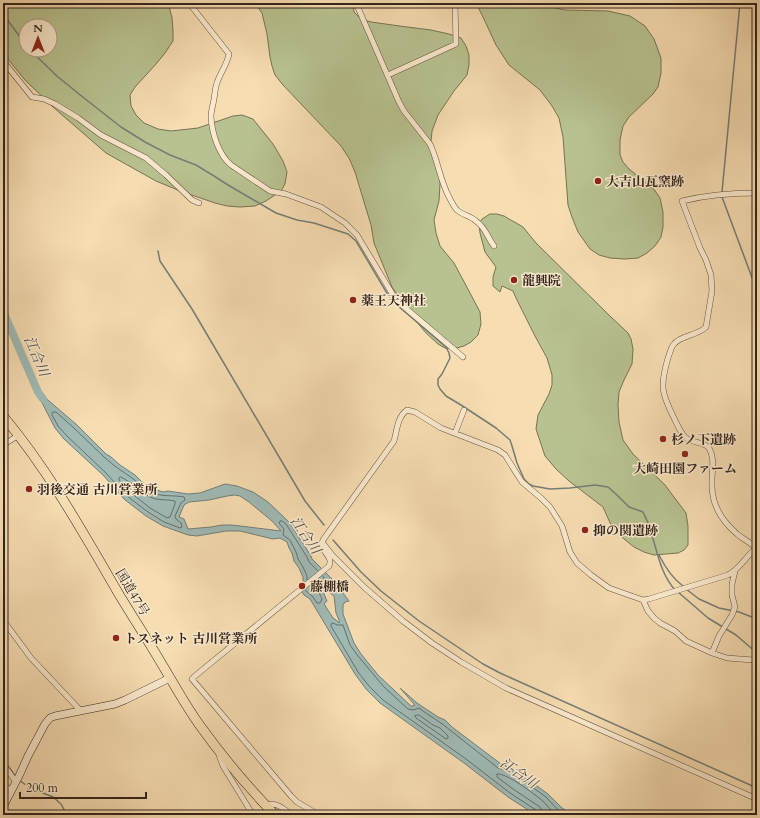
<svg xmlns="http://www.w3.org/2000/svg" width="760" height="818" viewBox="0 0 760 818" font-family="Cardo,'Noto Serif JP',serif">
<rect width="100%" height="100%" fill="#f7ddb2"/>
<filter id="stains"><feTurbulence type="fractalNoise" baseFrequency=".005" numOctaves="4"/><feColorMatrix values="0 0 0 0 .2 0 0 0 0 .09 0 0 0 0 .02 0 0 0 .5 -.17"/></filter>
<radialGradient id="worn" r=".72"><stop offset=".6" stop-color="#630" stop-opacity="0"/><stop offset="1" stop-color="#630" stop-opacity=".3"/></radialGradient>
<!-- green -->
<path fill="#b8c290" stroke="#767356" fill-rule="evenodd" d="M 3,3 L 167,3 L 169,6 L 172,18 L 173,30 L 173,41 L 165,53 L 156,64 L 135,87 L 130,95 L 131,106 L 136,115 L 144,123 L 158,129 L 171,131 L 198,128 L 233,116 L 242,115 L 253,119 L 273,144 L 283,161 L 287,172 L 285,184 L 281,191 L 266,201 L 255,206 L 240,207 L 227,206 L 215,203 L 180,191 L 156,181 L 106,153 L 53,107 L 25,80 L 3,53 ZM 26,26 L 50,26 L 50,50 L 26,50 Z
M 255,3 L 353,3 L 354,12 L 361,19 L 371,22 L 407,27 L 431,30 L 449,34 L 461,38 L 466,46 L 469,55 L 469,65 L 467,75 L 454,91 L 438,115 L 432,131 L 431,141 L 440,172 L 440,184 L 439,201 L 434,220 L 436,233 L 440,246 L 454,263 L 470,293 L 480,312 L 481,324 L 478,335 L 471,342 L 464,346 L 453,349 L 445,348 L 438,344 L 426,333 L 412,316 L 392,287 L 374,243 L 371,225 L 355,172 L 349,158 L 341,146 L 283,85 L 275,75 L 272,66 L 270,57 L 267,34 L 262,13 Z
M 476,3 L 543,3 L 551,7 L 565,10 L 608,11 L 630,16 L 645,26 L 654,39 L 661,58 L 661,73 L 658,87 L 653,94 L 629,117 L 623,126 L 620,140 L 620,155 L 623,162 L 629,169 L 653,188 L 660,198 L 663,212 L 663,227 L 661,237 L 655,246 L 647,253 L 638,258 L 625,259 L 610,258 L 599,255 L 590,249 L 578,232 L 572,217 L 568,205 L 563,137 L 559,118 L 552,106 L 540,90 L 509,65 L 496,45 L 483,17 Z
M 757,137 L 757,198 C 752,182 750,152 757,137 Z
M 490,214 L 497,214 L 504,216 L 523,227 L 536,243 L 611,317 L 628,333 L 631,339 L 633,349 L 632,364 L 624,380 L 619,392 L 618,405 L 619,422 L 623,440 L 633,454 L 665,485 L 686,513 L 688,526 L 688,545 L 684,550 L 678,553 L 654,555 L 644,552 L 634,547 L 624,539 L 611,525 L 603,507 L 569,481 L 556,469 L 545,456 L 536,429 L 538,415 L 549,394 L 552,385 L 552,375 L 547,358 L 535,336 L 516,298 L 513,291 L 502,286 L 500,292 L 493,286 L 493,277 L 496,267 L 485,252 L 480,233 L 479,224 L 482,219 Z"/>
<!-- water -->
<path fill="#9fbab5" stroke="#747e77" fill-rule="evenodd" d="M 35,389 L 77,425 L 106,454 L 111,457 L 120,465 L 135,475 L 142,482 L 154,489 L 163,492 L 168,491 L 188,494 L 200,493 L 225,484 L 237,486 L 253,492 L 268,502 L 289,522 L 304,545 L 311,556 L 312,559 L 334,581 L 349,601 L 345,602 L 343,605 L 343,614 L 354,643 L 361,654 L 378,675 L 411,706 L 414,706 L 414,704 L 400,688 L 417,703 L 438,717 L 445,720 L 452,727 L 501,764 L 509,767 L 523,776 L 548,794 L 562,808 L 573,815 L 536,815 L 508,797 L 464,763 L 380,703 L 366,689 L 355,674 L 310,599 L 304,595 L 300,589 L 303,582 L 303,577 L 299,568 L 294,561 L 292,553 L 289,548 L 287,542 L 280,538 L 273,539 L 240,531 L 226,531 L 197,536 L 188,535 L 163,526 L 146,516 L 124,499 L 103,475 L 64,439 L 55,428 ZM 235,495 L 240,496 L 249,502 L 272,521 L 281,531 L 232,525 L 222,525 L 211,527 L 188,529 L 184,519 L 179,517 L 184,505 L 189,502 L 209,500 L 227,496 ZM 325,584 L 326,590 L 334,596 L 336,613 L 339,620 L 339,623 L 336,620 L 333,618 L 324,604 L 327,601 L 324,594 L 325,591 L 323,590 L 322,586 Z"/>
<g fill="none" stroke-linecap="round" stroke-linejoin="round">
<!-- shore -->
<path stroke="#696f68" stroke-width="1" d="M 53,412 L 56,412 L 74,428 L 104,457 C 109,461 113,465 119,469 C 123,472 128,475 132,478 C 139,483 145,489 153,493 C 163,497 174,495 184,497 L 185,500 L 181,503 L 175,516 L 176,519 L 181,523 L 182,527 L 180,528 L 164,522 L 148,512 L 127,496 L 105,472 L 67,436 L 58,426 L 52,415 Z
M 121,477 C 132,482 139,492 150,497 C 159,501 166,499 175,501 L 175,504 L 170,517 L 167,518 L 150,508 L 130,492 L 119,480 L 119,478 Z
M 307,580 L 307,576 L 303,567 L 298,559 L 296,552 L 290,540 L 283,535 L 284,529 L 279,523 L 280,521 L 282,521 L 286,524 L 307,557 L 309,562 L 318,571
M 305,590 L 313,597 L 317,603 L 320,603 L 322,599 C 318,590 315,586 324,580 L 324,578 L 323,576
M 417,715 L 419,715 L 433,725 L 440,728 L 448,736 L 448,738 L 446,739 L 416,718 L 415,716 Z
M 538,815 L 538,812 L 536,810 L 510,793 L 466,759 L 383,700 L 369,686 L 358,672 L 331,626 L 331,624 L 333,623 L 337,625 L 343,625 L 350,645 L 358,656 L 384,687 L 408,709 L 413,710 L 419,708 C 429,716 441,722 450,730 L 498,768 L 508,771 L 521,779 L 546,797 L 559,811 L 565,815
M 543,815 L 542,811 L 540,807 L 513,789 L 497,777 L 497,774 C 507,773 534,794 543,801 C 547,806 552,811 556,815"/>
<!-- stream -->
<path stroke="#747e77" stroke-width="1.5" d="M 3,14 L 26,45
M 30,50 L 58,77 L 84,98 L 121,127 L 145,142 L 170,155 L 196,165 L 214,176 L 228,185 L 276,213 L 297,220 L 314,223 L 348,234 L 356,241 L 391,300 L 446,347 L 449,353 L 450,358 L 442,374 L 438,379 L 438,385 L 440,389 L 446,396 L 461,405 L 496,428 L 510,440 L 512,446 L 517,463 L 524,479 L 529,484 L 533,486 L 550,489 L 570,488 L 595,485 L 608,487 L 617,495 L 629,507 L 643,512 C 645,517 648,521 649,526 C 657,548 659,572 675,590
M 722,192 L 740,3
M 722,197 L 757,291
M 158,251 L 160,261 L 192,309 L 305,501 L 324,525
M 333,540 L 361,572 L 381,591 L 419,621 L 483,664 L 500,673 L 757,788
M 659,555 C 665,567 672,578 683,586
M 686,589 L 699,599 L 719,608 L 739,612 L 757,619
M 678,592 L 708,618 L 736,635 L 757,653
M 3,759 L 16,777
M 19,780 L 30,788 L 53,797 L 61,804 L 67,815"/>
<!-- river -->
<path stroke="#9fbab5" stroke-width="8" d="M 3,311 L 38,392 L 43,399"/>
<!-- street casing -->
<g stroke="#645241" stroke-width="6">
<path id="street" d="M 189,3 L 229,54 C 227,65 220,73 217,83 C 215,88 215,94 214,99 C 213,105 211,111 211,117 C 212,134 219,155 231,165 L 270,191 L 286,194 L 321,207 L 345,223 L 357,235 L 396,300 L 463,357
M 356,3 L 399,102 L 404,111 L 430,144 C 438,161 440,180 449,197 C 451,201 454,207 457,210 C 462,215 471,216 476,221 C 486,228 487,237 494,246
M 3,61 L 32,97 L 44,99 L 55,104 L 78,118 L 101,135 L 146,158 L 166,175 L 192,200 L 199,203
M 388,75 L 456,44 L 455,3
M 455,433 L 464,410
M 3,445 L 19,435
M 322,542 L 333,556 L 364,587 L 403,621 L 432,643 L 461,662 L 506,688 L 757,799
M 756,548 C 750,542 743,539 737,534 C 720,519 711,503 712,481 C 712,470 715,458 709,448 C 705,442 691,443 685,437 C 680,432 677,424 674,418 C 661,392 660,386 668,358 C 670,353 671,347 674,344 C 681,335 697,336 706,327 L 712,291 L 711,275 L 706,260 L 700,248 L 682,201 C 706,195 732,193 757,193
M 643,600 L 648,611 L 654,618 L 660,623 L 675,631 L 686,641 L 712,653 L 727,658 L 753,660 L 757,662
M 3,620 L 31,658 L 80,710
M 712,653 L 719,636 L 732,615 L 735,607 L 732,595 L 732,584 L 735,571
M 219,755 L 223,766 L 253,815
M 3,764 L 16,782
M 3,783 L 11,792
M 265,805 C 278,802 282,808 292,815
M 319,815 L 297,802 L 291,796 L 192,679 L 195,676 L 329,566 C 334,555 319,553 323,540 L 394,441 C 397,431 397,417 407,410 L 415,412 L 441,428 L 498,450 L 505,455 L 522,482 L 541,498 L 550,507 L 562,526 L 570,552 L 577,563 L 591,575 L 609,588 L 643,600 L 649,599 L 728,575 C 741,568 746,556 757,547"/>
</g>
<!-- secondary casing -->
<g stroke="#33241b" stroke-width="8">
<path id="secondary" d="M 3,807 L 19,776 L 28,756 L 45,724 L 50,718 L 55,716 L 115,704 L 125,700 L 170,678"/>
</g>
<!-- highway casing -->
<g stroke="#33241b" stroke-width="10">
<path id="highway" d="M 3,416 C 49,471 84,534 120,596 C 134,619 149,642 163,666 C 175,686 187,708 201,727 C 224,759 248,787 275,815"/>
</g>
<!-- street -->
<use href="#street" stroke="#fae9cd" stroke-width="5"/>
<!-- secondary -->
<use href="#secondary" stroke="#fae9cd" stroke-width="7"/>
<!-- highway -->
<use href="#highway" stroke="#f7ddb2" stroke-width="9"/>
</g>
<!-- markers -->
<g fill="#8f2418" stroke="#fae9cd" stroke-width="1.5">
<circle cx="598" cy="181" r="4"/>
<circle cx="514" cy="280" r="4"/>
<circle cx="353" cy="300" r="4"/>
<circle cx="663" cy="439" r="4"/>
<circle cx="685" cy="454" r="4"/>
<circle cx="29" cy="489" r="4"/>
<circle cx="585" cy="530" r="4"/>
<circle cx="302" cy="586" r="4"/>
<circle cx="116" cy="638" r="4"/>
</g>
<g text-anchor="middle" stroke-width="3" stroke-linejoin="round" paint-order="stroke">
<!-- poi labels -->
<g font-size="13" font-weight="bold" fill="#33241b" stroke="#fae9cd" text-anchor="start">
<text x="606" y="186">大吉山瓦窯跡</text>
<text x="522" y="285">龍興院</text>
<text x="361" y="305">薬王天神社</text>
<text x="671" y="444">杉ノ下遺跡</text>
<text x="685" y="473" text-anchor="middle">大崎田園ファーム</text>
<text x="37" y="494">羽後交通 古川営業所</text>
<text x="593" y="535">抑の関遺跡</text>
<text x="310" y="591">藤棚橋</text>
<text x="124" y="643">トスネット 古川営業所</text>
</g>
<!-- street labels -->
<g font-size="13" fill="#33241b" stroke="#fae9cd">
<text transform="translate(133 592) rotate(59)" y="5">国道47号</text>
</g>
<!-- water labels -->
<g font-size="14" font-style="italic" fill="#535149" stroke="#fae9cd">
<text transform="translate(37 356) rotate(67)" y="5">江合川</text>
<text transform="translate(306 535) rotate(56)" y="5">江合川</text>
<text transform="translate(519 773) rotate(35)" y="5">江合川</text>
</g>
</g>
<!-- margin -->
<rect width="760" height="818" fill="none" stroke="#f7ddb2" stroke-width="16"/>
<rect x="4" y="4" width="752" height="810" fill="none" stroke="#33241b" stroke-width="2"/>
<rect x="8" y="8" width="744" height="802" fill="none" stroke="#33241b"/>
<!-- north arrow -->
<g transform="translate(38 38)"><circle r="19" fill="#fae9cd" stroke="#aa9a86"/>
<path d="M0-3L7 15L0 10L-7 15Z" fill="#8f2418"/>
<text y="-6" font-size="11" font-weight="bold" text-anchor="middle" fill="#33241b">N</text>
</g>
<!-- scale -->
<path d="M20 792v6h126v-6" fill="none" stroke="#33241b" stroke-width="2"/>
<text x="26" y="792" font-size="12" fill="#33241b" stroke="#fae9cd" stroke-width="3" paint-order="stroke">200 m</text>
<rect width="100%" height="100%" filter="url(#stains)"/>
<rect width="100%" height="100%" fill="url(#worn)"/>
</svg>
